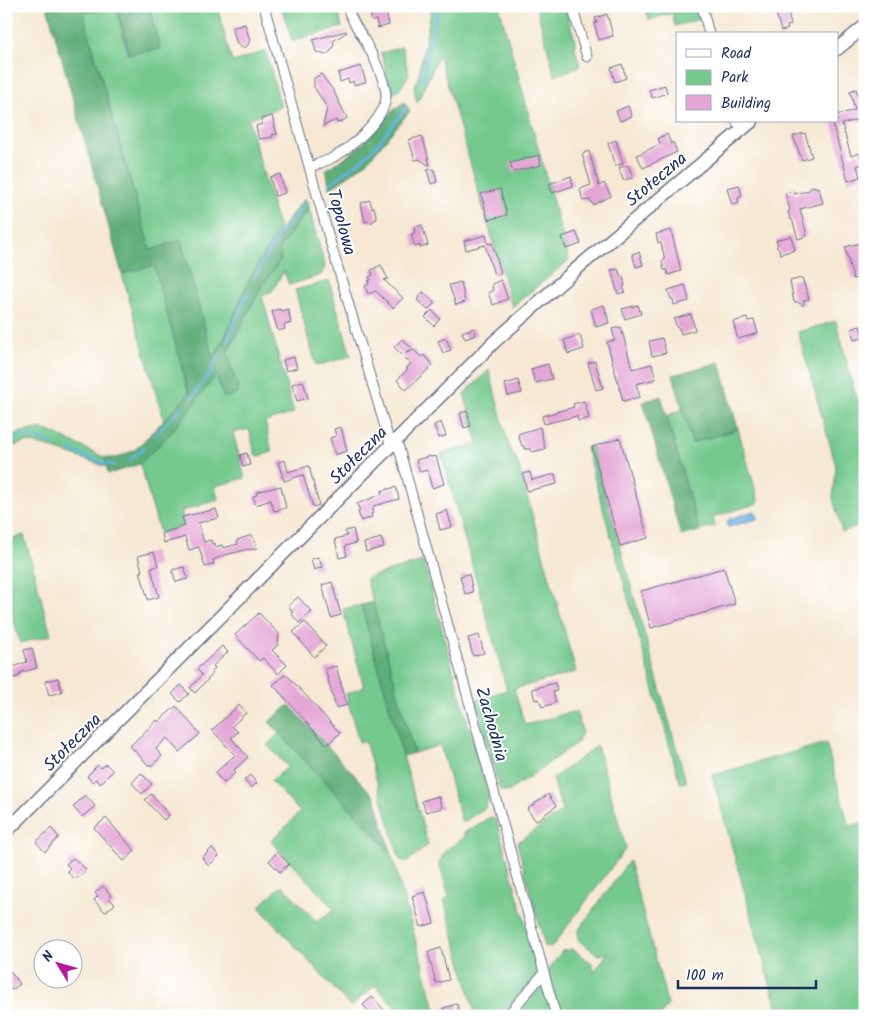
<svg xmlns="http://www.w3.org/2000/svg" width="871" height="1022" viewBox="0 0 871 1022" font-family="Kalam,sans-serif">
<rect width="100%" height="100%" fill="#fff"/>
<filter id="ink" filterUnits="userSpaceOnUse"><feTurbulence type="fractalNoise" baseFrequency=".02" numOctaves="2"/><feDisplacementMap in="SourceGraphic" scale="10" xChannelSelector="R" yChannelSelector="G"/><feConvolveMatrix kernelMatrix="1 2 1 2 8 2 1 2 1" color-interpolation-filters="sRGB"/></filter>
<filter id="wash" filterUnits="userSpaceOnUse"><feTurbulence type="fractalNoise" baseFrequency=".0096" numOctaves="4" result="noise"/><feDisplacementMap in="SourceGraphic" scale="20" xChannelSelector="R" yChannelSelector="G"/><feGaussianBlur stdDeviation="1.12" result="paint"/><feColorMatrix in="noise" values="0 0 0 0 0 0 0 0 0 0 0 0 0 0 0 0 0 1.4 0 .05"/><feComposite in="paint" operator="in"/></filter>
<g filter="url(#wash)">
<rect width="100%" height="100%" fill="#f6e8d3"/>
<!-- green -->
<path fill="#74c98d" stroke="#487c76" d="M 116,6 L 128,54 L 160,49 L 149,6 L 182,6 L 183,8 L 189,6 L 217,6 L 232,62 L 266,51 L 281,107 L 248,119 L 279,229 L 245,289 L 235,316 L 213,360 L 181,240 L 150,250 L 83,13 Z
M 281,6 L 337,6 L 342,27 L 292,41 Z
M 432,6 L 499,6 L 569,260 L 512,307 L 439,55 L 417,103 L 414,88 L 418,78 Z
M 536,6 L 565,6 L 576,44 L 575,49 L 580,66 L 555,76 Z
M 645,6 L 697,6 L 700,19 L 675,26 L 672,13 L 649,20 Z
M 402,47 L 409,74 L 400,89 L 392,94 L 381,53 Z
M 309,208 L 325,267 L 321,275 L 289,285 L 284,271 L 272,291 L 262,296 L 294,413 L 265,422 L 272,452 L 256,457 L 249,429 L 233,433 L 245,478 L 215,486 L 218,500 L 181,511 L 185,525 L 160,534 L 140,464 L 167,437 L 192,407 L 216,374 L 260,290 L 281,259 L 279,249 Z
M 154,265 L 189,394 L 164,421 L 122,274 Z
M 329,281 L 351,356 L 316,366 L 295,290 Z
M 836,321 L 857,401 L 865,399 L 865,523 L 842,532 L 833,498 L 836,466 L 798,332 Z
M 489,370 L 510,450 L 517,460 L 576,672 L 514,689 L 525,725 L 576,711 L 582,731 L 578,742 L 508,792 L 500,790 L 475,700 L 507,690 L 441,454 L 478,444 L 464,394 Z
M 683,409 L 692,443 L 738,429 L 759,503 L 713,517 L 715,526 L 699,531 L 666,416 Z
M 36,429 L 49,431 L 105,458 L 107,467 L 46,446 L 27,442 L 6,448 L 6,436 Z
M 592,447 L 686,782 L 680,783 L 586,448 Z
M 24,535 L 51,635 L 20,643 L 6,592 L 6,541 Z
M 423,561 L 489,798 L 485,808 L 462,823 L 440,745 L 414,753 L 366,578 Z
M 361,605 L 428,845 L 407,862 L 400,860 L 365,741 L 359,742 L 346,694 L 364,687 L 343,609 Z
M 279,733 L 391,852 L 437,1016 L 403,1016 L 375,985 L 351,1007 L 259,907 L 282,885 L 317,922 L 334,909 L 271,841 L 300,812 L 271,781 L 288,767 L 267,745 Z
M 826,743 L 849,826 L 865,822 L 865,1016 L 779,1016 L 712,775 Z
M 597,746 L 626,848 L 551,948 L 545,946 L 517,843 L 562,811 L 553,778 Z
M 490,817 L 496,819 L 538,969 L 537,975 L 503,1016 L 476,1016 L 444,900 L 449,897 L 439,863 L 445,851 L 465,837 L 464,833 Z
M 629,861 L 668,1005 L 660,1016 L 559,1016 L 547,972 L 562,951 L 572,949 L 592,963 L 594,972 L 608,953 L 599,955 L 579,941 L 578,931 Z
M 540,983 L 545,986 L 554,1016 L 518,1016 L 517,1011 Z"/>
<!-- forest -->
<path fill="#5fad78" stroke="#3d6e6b" d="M 47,6 L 115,6 L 83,13 L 150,250 L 181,240 L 213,359 C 227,338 234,312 245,289 C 261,255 282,226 305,198 L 309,208 L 279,248 L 281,259 L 260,290 L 227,352 L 239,393 L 224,398 L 216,375 L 192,407 L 167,437 L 140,464 L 108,474 L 105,458 L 117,458 L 136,449 L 189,394 L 154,265 L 122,274 Z
M 116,6 L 149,6 L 160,49 L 129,54 Z
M 404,102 L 410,111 L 367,162 L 330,189 L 326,169 C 337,163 349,155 359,147 C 375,132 386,114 404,102 Z
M 720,362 L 738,429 L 692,443 L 673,375 Z
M 661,396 L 699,531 L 681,536 L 643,402 Z
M 373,602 L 414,753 L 403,756 L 361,605 Z
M 289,705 L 375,797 L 391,852 L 269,722 Z"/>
<!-- water -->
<path fill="#69b1e0" stroke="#42709f" d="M 754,511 L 758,516 L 757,519 L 728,527 L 727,522 L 729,519 Z"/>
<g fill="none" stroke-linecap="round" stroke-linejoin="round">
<!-- stream -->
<path stroke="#69b1e0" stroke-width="2.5" d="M 422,80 L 438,6
M 330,184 L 361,160 L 373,149 L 407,107
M 254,278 L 277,236 L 307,202
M 227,342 L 248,291
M 191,398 L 210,373 L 219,356
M 154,436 L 182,407
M 6,442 C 27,432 33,436 53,444
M 70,450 L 102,463 L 114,465
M 129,460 L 145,447"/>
</g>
<g id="blocks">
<!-- building -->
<path fill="#e4a6d6" d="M 379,6 L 385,6 L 389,25 L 378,28 L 376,20 L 372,21 L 369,9 Z
M 774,6 L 787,6 L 791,25 L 787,26 L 788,29 L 781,31 Z
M 607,14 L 613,36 L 599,40 L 594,23 L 597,23 L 595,18 Z
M 245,24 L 250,41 L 247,46 L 243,48 L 237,44 L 232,28 Z
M 346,31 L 347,32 L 333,41 L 334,45 L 331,51 L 326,55 L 316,52 L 313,40 Z
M 622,64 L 626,78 L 615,82 L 611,68 Z
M 361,66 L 366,82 L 354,85 L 353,81 L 349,83 L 348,79 L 340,82 L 338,73 Z
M 321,74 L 333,90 L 347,118 L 341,122 L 337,123 L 336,120 L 323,126 L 327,108 L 314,87 L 314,78 Z
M 665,85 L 667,93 L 652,98 L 649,90 Z
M 856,89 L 862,109 L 865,108 L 865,120 L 858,122 L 857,120 L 842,124 L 851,156 L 859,153 L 862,164 L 857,166 L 860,177 L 848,181 L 832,121 L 837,121 L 837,115 L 855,110 L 850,91 Z
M 628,106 L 632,116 L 620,121 L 616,111 Z
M 272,116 L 277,134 L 272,135 L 273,137 L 259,139 L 256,126 L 262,124 L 261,119 Z
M 805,133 L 812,157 L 802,160 L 793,136 Z
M 667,134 L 671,144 L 673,142 L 677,152 L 643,168 L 637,155 L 660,144 L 658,138 Z
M 422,136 L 426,149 L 430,166 L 419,159 L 415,160 L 409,140 Z
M 616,140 L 623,164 L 615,166 L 608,143 Z
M 589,151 L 599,186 L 604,183 L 611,196 L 593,205 L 590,200 L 583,201 L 580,189 L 591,185 L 582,154 Z
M 539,155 L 541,165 L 513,172 L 510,163 Z
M 628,165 L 633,178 L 623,180 L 619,168 Z
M 434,169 L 437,182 L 431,184 L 427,170 Z
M 280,174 L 285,193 L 275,196 L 270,177 Z
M 571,176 L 573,186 L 552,193 L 549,184 Z
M 739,185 L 742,196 L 738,198 L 739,203 L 732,205 L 727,188 Z
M 812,186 L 819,188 L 823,203 L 800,209 L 807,236 L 798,239 L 792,219 L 790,219 L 788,211 L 790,210 L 785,193 L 794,191 L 794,194 L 808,191 Z
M 500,189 L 507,215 L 488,220 L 481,194 Z
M 370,200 L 372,208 L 374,207 L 377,219 L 374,220 L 372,223 L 369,221 L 365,222 L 361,203 Z
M 422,225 L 428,245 L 420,248 L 420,245 L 415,247 L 411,234 L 415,233 L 414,227 Z
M 671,230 L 681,271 L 668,275 L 667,270 L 664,270 L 662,261 L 665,260 L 661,243 L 658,243 L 656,234 Z
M 576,232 L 581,244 L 566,249 L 562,237 Z
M 486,235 L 488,244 L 492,243 L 501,273 L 494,275 L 485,245 L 466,250 L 464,241 Z
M 791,236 L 795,250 L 780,254 L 779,249 L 776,247 L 778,245 L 776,240 Z
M 864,242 L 865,276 L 853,279 L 845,247 Z
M 639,252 L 643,265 L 636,267 L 632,254 Z
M 381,265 L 388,279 L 384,280 L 403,298 L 393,308 L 376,291 L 368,294 L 365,286 L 369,284 L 368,281 L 371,280 L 369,277 L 373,275 L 371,270 Z
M 618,269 L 621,277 L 623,276 L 625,286 L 623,287 L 625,292 L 618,294 L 611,270 Z
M 802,278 L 809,299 L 804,300 L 803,306 L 798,302 L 794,302 L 790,281 Z
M 501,280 L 508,299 L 493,305 L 488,293 L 493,290 L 492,284 Z
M 461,282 L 465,302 L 456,305 L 449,285 Z
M 685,285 L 689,301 L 674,305 L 673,299 L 671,299 L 668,290 Z
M 423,292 L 435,303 L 428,310 L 417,300 Z
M 604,305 L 609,323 L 596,327 L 591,309 Z
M 638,305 L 641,314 L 625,319 L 622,309 Z
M 280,309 L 280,311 L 288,309 L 291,323 L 284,325 L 285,329 L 278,331 L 272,311 Z
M 432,310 L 440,319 L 434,326 L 425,317 Z
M 691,314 L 695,330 L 681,334 L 679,328 L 677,328 L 674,319 Z
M 747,318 L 748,321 L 754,320 L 758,333 L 738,339 L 733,322 Z
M 860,326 L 863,338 L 854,340 L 851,329 Z
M 621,327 L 632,369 L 652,364 L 656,379 L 636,384 L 640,397 L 623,401 L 607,342 L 615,340 L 612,329 Z
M 474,328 L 476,335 L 465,339 L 462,332 Z
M 580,335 L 584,349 L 568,354 L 564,340 Z
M 446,338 L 451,350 L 443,353 L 438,341 Z
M 662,338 L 666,353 L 652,356 L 649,341 Z
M 402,339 L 412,348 L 406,353 L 414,350 L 421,357 L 424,355 L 433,365 L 406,390 L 397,380 L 408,369 L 406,368 L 411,364 L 394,347 Z
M 294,357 L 297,368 L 286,371 L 283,360 Z
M 595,361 L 603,388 L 596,390 L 588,363 Z
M 548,364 L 552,379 L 535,383 L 531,369 Z
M 518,380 L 522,393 L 508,396 L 505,384 Z
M 303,381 L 308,398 L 297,401 L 292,384 Z
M 584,401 L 589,418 L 578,421 L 577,416 L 544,424 L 542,416 L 574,407 L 573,404 Z
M 467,411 L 471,426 L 464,428 L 460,413 Z
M 441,422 L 446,436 L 439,438 L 434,425 Z
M 341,427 L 347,451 L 335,455 L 330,438 L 336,436 L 334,429 Z
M 540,427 L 545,449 L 532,452 L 531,449 L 525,449 L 524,446 L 522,446 L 518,434 Z
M 620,438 L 648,538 L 620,546 L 592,447 Z
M 247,453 L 250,465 L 243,467 L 240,455 Z
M 430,456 L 430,457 L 436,456 L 444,484 L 432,488 L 427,470 L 420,472 L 416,460 Z
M 285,460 L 288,472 L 309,466 L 319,505 L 313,507 L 303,475 L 284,481 L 278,462 Z
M 530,472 L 532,480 L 555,474 L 557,484 L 527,491 L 523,474 Z
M 281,486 L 286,508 L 274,511 L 271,500 L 256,505 L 253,496 L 257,495 L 256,492 Z
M 396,487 L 399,499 L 373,506 L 374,510 L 372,510 L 373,513 L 371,514 L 372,517 L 361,521 L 358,512 L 360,511 L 357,504 L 382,494 L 381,491 Z
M 216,509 L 219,518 L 198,523 L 204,542 L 211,540 L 212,544 L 215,543 L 216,547 L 222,545 L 223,548 L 238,544 L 237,540 L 252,535 L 257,548 L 249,550 L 249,549 L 225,555 L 213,560 L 214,564 L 205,567 L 199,547 L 189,550 L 185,537 L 164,543 L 162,533 L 185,526 L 182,517 Z
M 447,510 L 452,527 L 440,530 L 436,514 Z
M 353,529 L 356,543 L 345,546 L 347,556 L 339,558 L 335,539 L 347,536 L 345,531 Z
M 381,538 L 384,547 L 366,552 L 364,543 Z
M 154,552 L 158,566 L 151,568 L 159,597 L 148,600 L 140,571 L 142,571 L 138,556 Z
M 319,557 L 322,567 L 314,570 L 311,559 Z
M 184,567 L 188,579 L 176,582 L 172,570 Z
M 724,568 L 735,604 L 651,628 L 641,591 Z
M 469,574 L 473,592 L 465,594 L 460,576 Z
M 332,582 L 341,615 L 331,618 L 322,585 Z
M 298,597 L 312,612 L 299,623 L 291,613 L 293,612 L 288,606 Z
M 259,613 L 279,634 L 278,645 L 272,650 L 287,665 L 278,674 L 263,658 L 259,661 L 235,635 Z
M 305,622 L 326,646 L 314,657 L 293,632 Z
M 479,635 L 484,653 L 473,656 L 468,638 Z
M 222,646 L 228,652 L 213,666 L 215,668 L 212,672 L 213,673 L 211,676 L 195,693 L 190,688 L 202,675 L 197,669 Z
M 32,648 L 37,668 L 20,673 L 21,675 L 14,678 L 10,668 L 27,662 L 24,650 Z
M 336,666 L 347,705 L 336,708 L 325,669 Z
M 286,674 L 340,733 L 327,745 L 273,685 Z
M 58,678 L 62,692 L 49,695 L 45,681 Z
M 555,683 L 557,691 L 553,692 L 556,703 L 542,707 L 539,699 L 535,700 L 532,689 Z
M 181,685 L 189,694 L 180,702 L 172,694 Z
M 239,705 L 246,713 L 232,726 L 238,732 L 231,738 L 248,757 L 234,770 L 236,772 L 224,783 L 215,773 L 235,755 L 212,730 Z
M 176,706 L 200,734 L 179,752 L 167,738 L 156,749 L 162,756 L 150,767 L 130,746 L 157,720 L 158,722 Z
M 106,764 L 113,771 L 100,784 L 96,779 L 92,782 L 87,776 L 98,765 L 101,768 Z
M 141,773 L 152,784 L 142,794 L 132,783 Z
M 250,775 L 257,783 L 251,788 L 244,780 Z
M 151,794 L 169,815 L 164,820 L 145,800 Z
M 548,794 L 556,806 L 536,821 L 527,809 Z
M 85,795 L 95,806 L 82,817 L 73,807 Z
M 438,796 L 442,808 L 426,812 L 422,801 Z
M 106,818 L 135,851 L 124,861 L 94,828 Z
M 51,828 L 59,837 L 45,852 L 36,842 Z
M 212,848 L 219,856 L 209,866 L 202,858 Z
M 277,852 L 289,864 L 280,872 L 269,861 Z
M 73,858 L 86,869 L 83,874 L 74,879 L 67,871 L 70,868 L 66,864 Z
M 103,886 L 111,895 L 109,898 L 115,904 L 105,912 L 94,900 L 98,896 L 95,893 Z
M 425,892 L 434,923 L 421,927 L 412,896 Z
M 441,948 L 449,980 L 436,983 L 428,952 Z
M 6,966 L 20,984 L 12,990 L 6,982 Z
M 372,997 L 384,1010 L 389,1016 L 373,1016 L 363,1005 Z
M 457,1004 L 460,1016 L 445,1016 L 443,1008 Z"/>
</g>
</g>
<g filter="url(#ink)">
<use href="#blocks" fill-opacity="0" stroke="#687087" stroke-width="1"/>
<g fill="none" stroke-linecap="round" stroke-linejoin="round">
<!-- street casing -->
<g stroke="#687087" stroke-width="11">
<path id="street" d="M 264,6 L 330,241 L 391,447
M 572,6 L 587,57
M 702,6 L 709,34
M 736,121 L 743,129
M 310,167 C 317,164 325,162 332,158 C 350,149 385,119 386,97 C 387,86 374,57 368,47 C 361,32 351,22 347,6
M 397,441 L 556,1016
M 507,1016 L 544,973"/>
</g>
<!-- secondary casing -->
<g stroke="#687087" stroke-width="15">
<path id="secondary" d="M 837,49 L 865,26
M 6,832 L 494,342 L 574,271 L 752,121"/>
</g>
<!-- street -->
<use href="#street" stroke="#fff" stroke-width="9"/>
<!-- secondary -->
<use href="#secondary" stroke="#fff" stroke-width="12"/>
</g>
</g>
<g text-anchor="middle" stroke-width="4" stroke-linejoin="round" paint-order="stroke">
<!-- street labels -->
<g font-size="18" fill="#1b2f5e" stroke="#fff">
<text transform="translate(656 179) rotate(-40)" y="6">Stołeczna</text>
<text transform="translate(342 222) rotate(75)" y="6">Topolowa</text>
<text transform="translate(358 455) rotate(-45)" y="6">Stołeczna</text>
<text transform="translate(492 724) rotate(74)" y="6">Zachodnia</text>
<text transform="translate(72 742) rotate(-45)" y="6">Stołeczna</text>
</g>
</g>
<!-- margin -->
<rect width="871" height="1022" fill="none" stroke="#fff" stroke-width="25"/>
<!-- legend -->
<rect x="676" y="32" width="162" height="90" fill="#ffffff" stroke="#a4acbf"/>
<rect x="686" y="49" width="25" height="8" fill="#ffffff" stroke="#a4acbf"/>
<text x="721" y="58" font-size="15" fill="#1b2f5e">Road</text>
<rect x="686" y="70" width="25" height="15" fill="#74c98d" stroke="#a4acbf"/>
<text x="721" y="82" font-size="15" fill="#1b2f5e">Park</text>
<rect x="686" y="95" width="25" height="15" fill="#e4a6d6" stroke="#a4acbf"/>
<text x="721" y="108" font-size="15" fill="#1b2f5e">Building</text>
<!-- north arrow -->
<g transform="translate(58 964) rotate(307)"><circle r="24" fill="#ffffff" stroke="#a4acbf"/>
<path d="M0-4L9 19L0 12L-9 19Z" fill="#b5179e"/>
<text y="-8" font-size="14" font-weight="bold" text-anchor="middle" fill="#1b2f5e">N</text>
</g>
<!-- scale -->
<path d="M678 980v8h138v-8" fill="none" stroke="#1b2f5e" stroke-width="2.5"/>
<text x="686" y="980" font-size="15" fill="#1b2f5e" stroke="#ffffff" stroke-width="4" paint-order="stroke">100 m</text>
</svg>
